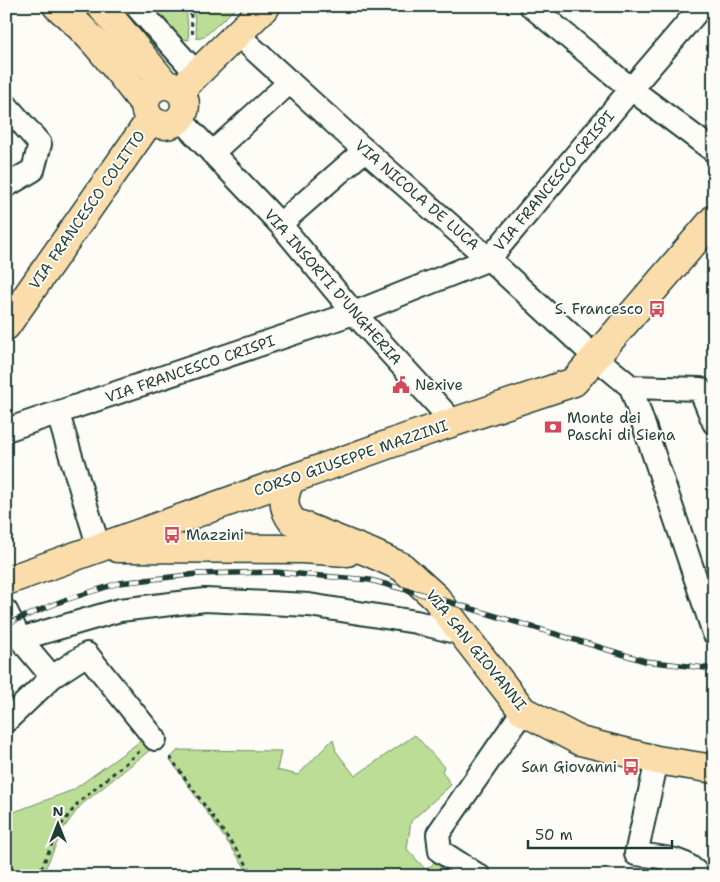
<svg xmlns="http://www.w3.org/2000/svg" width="720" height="882" viewBox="0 0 720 882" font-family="'Shantell Sans',sans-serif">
<rect width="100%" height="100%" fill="#fdfcf7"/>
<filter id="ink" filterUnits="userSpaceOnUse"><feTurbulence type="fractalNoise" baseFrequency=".02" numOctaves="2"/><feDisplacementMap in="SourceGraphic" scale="10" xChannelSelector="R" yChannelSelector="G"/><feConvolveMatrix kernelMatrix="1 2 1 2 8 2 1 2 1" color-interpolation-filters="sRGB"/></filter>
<g filter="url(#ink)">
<!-- green -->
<path fill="#bbdd96" stroke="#6d8d65" d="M 148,6 L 186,6 L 189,40 L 183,39 Z
M 193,6 L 238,6 L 204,37 L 197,39 Z
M 415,735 L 444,767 L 442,771 L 451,785 L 411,821 L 407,849 L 426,870 L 435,862 L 444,870 L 445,876 L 251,876 L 170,759 L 178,750 L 281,751 L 277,770 L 298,775 L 333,739 L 336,751 L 355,776 Z
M 142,740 L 150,750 L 81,805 L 63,829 L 42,876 L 6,876 L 6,815 L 73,790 Z"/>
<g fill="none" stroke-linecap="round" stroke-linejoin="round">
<!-- minor casing -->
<g stroke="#1f3d34" stroke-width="26">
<path id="minor" d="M 136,6 L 197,74
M 531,6 L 631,89 L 714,151
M 237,34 L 351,138 L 489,259 L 595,357 L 631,387
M 6,105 L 40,144 L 33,170 L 6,186
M 180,119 L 280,224 L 354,313 L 453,422
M 212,153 L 290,82
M 280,224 L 365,150
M 631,387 L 714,633
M 631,387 L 700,389 L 714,423
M 58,414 L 99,548
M 6,430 L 354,313 L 489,259 L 631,89 L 702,6
M 6,611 L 20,639 L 120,610 L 205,600 L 309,605 L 416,622 L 463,634
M 52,677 L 87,654 L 155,739
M 6,721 L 52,677 L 20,639
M 657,760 L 636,854 C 657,857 687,857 699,876
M 479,876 L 440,851 L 438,834 L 523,711"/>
</g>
<!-- major casing -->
<g stroke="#1f3d34" stroke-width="31">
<path id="major" d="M 57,6 C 91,33 118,71 145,105
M 101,6 L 165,84
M145 105a20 20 0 1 1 40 0a20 20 0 1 1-40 0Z
M 180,90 L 266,6
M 6,326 L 151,119
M 291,479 C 283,495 281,507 293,522 L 371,553 L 402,567 L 436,598 L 463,634 L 523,711 L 580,741 L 657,760 L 714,769
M 118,548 L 302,549 L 347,552
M 6,581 L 409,437 L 574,382 L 714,219"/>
</g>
<!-- path -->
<path stroke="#1f3d34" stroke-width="3" stroke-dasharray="4 4" stroke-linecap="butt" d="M 190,6 L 193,38
M 170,757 L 255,876
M 38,876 L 59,828 L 78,803 L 140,751"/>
<!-- minor -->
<use href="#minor" stroke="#fdfcf7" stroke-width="22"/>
<!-- major -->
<use href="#major" stroke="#faddab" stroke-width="28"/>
<!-- rail casing -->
<g stroke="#1f3d34" stroke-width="5.5">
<path id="rail" d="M 6,624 L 62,601 L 119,583 L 197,574 L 275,572 L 370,580 L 436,598 L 645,661 L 714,669"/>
</g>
<!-- rail -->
<use href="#rail" stroke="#fdfcf7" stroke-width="4" stroke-dasharray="11" stroke-linecap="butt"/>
</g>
</g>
<!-- icons -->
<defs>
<g id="bus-bare" transform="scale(1.35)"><path d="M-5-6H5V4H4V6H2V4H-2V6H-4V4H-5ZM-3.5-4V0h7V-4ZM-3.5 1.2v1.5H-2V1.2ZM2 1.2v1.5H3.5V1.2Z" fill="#d1495b" stroke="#fdfcf7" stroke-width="2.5" paint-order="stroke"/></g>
<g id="civic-bare" transform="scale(1.35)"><path d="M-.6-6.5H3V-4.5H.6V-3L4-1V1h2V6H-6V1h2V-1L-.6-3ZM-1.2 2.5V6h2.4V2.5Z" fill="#d1495b" stroke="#fdfcf7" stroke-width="2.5" paint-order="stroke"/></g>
<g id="bank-bare" transform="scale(1.35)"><path d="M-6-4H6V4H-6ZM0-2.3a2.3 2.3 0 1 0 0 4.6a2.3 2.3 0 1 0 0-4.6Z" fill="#d1495b" stroke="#fdfcf7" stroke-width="2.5" paint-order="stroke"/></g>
</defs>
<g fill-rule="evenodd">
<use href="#bus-bare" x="657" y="309"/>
<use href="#civic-bare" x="401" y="385"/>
<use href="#bank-bare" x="553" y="427"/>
<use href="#bus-bare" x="172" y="535"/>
<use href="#bus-bare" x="631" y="767"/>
</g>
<g text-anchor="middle" stroke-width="4" stroke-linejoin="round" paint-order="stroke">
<!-- street labels -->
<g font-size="15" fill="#1f3d34" stroke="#fdfcf7">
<text transform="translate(554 181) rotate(-50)" y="5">VIA FRANCESCO CRISPI</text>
<text transform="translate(417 195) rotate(41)" y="5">VIA NICOLA DE LUCA</text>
<text transform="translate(87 210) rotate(-55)" y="5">VIA FRANCESCO COLITTO</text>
<text transform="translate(333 287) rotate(49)" y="5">VIA INSORTI D'UNGHERIA</text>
<text transform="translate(190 369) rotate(-19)" y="5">VIA FRANCESCO CRISPI</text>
<text transform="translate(351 458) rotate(-19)" y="5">CORSO GIUSEPPE MAZZINI</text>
<text transform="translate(476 650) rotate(51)" y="5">VIA SAN GIOVANNI</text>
</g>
<!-- poi labels -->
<g font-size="15" fill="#1f3d34" stroke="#fdfcf7" text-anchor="start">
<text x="643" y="314" text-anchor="end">S. Francesco</text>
<text x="415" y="390">Nexive</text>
<text x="567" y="423">Monte dei<tspan x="567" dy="17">Paschi di Siena</tspan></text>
<text x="186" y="540">Mazzini</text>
<text x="617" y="772" text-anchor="end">San Giovanni</text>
</g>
</g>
<!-- margin -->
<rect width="720" height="882" fill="none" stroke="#fdfcf7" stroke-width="25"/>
<rect x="12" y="12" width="695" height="857" fill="none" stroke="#1f3d34" stroke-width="2" filter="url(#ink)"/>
<!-- north arrow -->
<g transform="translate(58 824)" stroke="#fdfcf7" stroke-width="4" paint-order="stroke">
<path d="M0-4L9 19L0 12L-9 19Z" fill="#1f3d34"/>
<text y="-8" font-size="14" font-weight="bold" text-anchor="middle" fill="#1f3d34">N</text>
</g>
<!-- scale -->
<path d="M528 840v8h144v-8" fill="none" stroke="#1f3d34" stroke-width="2.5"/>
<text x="535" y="840" font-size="15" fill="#1f3d34" stroke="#fdfcf7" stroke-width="4" paint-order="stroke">50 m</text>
</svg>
